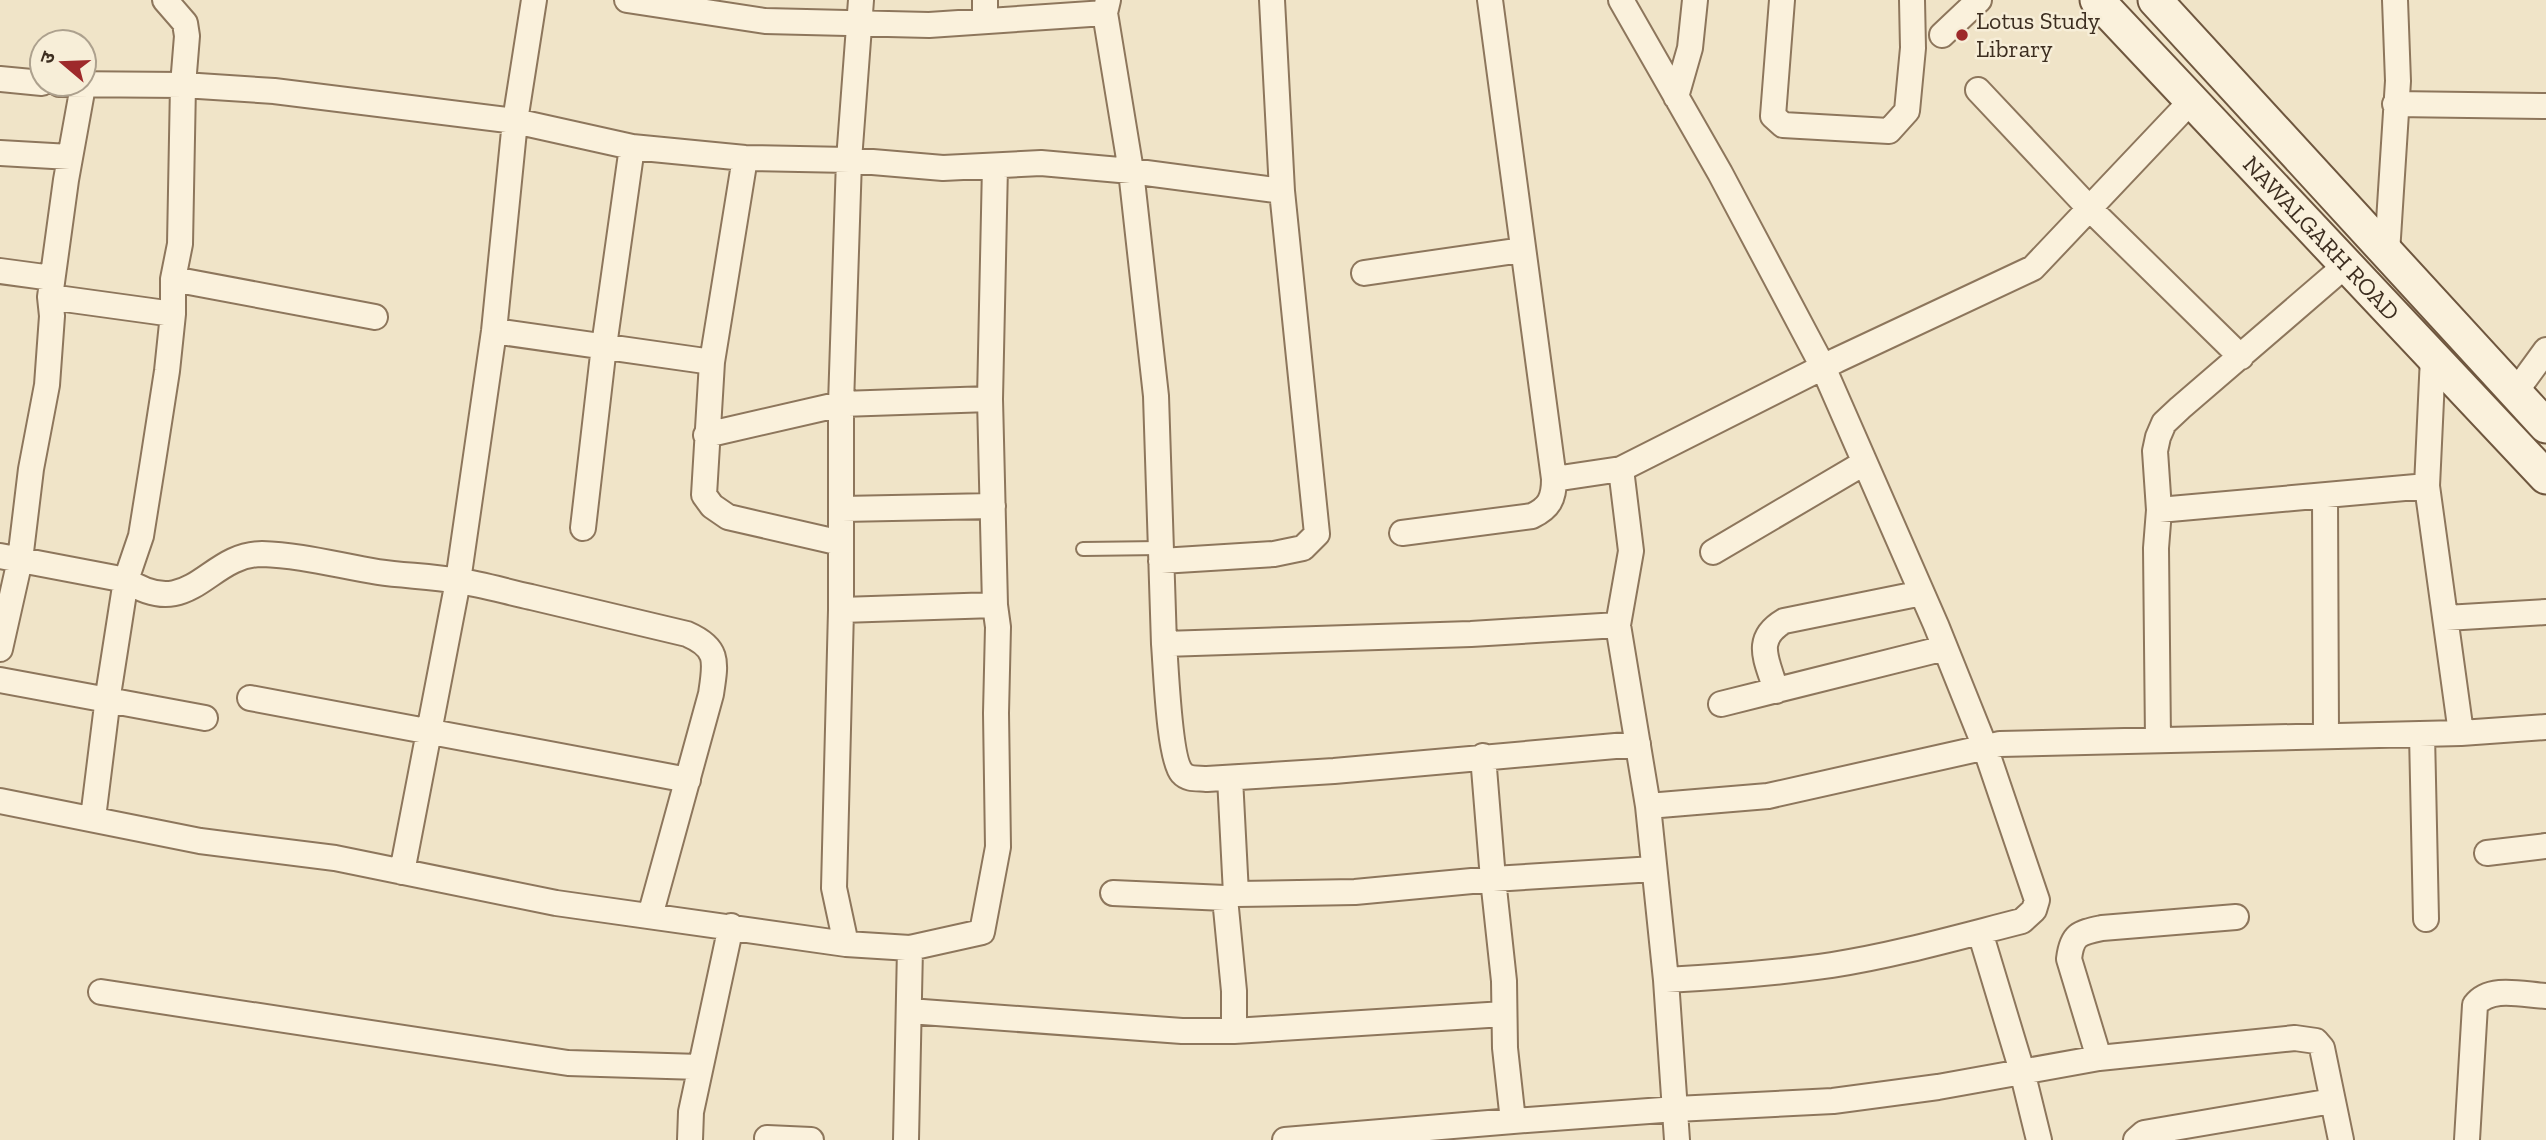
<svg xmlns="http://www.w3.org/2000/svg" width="2546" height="1140" viewBox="0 0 2546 1140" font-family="'Zilla Slab','Noto Sans Devanagari',serif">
<rect width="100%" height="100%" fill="#f0e4c8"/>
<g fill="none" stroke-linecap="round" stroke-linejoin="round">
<!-- lane casing -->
<g stroke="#8d765c" stroke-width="16">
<path id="lane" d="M 1083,549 L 1160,548"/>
</g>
<!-- street casing -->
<g stroke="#8d765c" stroke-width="28">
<path id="street" d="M 627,0 L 765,21 L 929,25 L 1105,13
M 985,0 L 985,21
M 1108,0 L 1105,13 L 1131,171 L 1156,396 L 1164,644 L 1471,634 L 1618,625
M 1490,0 L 1554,479
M 1621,0 L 1720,173 L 1823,367 L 1936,625 L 1985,747 L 2037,900 L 2034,910 L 2022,921 C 1959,937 1896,955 1832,965 C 1777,973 1721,977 1666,980
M 1782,0 L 1773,116 L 1783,125 L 1889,131 L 1907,111 L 1913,48 L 1912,0
M 1942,35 L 1979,0
M 0,79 L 42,83
M 59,84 L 183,85 L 274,91 L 515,121 L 632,147 L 745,158 L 849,160 L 943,168 L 1041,163 L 1131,171 L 1282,191
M 1978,90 L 2089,208 L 2241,357
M 1676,97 L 1690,48 L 1695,0
M 2395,104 L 2546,106
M 0,153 L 70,157
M 2387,253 L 2398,81 L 2395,0
M 0,271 L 52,278
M 1364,273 L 1522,250
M 173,279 L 375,317
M 50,297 L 173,314
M 494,331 L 712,362 L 704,495 L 712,506 L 728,517 L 841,543
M 2433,357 L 2427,486 L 2461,733
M 712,362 L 745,158
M 2514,394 L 2546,350
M 706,435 L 841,404 L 990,399
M 2325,496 L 2326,736
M 842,509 L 993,506
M 2159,510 L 2427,486
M 583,528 L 604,346 L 632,147
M 1402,533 L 1532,516 C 1549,508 1554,499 1554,479 L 1621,469
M 1713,552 L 1864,463
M 0,556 L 126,580 C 191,623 207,554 262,554 C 301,555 340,566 378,572 C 405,576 432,576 458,581 C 482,584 507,592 531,597 C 583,609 635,622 687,634 C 719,648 716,661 711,694 L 650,916
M 1161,561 L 1274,554 L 1303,548 L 1317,534 L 1282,191 L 1272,0
M 995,605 L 990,399 L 995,166
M 841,610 L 841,404 L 849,160 L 861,0
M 2446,618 L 2546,612
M 1164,644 C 1166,667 1169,759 1182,773 C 1188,780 1198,778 1207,779 L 1334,771 L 1638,744
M 0,649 L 20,560 L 31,469 L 47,385 L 52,316 L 50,297 L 66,180 L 83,86
M 0,680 L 205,718
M 1776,691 C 1768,661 1752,640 1784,621 L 1922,593
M 250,698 L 688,780
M 1721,704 L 1945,648
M 2422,734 L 2426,919
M 2158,740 L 2156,548 L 2159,510 L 2155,451 L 2158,437 L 2164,423 L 2180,408 L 2346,265
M 1483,756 L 1493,879 L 1504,981 L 1505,1048 L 1513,1121 L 1676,1109 L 1833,1101 L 1938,1087 L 2099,1058 L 2295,1038 L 2316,1041 L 2322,1048 L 2341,1140
M 1230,778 L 1236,894
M 0,801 L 200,841 L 335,858 L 556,903 L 846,944 L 834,888 L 841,610 L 995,605 L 998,627 L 996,713 L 998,847 L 982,932 L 910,948 L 906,1140
M 1648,806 L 1618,625 L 1631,551 L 1621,469 L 1837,360 L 2033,268 L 2192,100
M 93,818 L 109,689 L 126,580 L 141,536 L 153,461 L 167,371 L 173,314 L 173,279 L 180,244 L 183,85 L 187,36 L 185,23 L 165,0
M 2487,853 L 2546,846
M 402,872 L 458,581 L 494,331 L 515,121 L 534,0
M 1113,893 L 1225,898
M 1980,932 L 2022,1071 L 2039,1140
M 846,944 L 910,948
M 101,992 L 568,1063 L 700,1067
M 909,1011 L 1182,1031 L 1234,1031 L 1234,991 L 1225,898 L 1236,894 L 1355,892 L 1493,879 L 1654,869
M 1234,1031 L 1504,1014
M 2099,1058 L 2069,959 C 2072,934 2079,933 2102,928 L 2236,917
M 767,1138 L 811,1140
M 690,1140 L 691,1112 L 731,926
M 1285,1140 L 1513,1121
M 1677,1140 L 1666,980 L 1648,806 L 1768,796 L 2000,744 L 2461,733 L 2546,727
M 2136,1140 L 2144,1133 L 2332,1101
M 2467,1140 L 2475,1005 C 2490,985 2524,995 2546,996"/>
</g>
<!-- secondary casing -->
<g stroke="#6f573f" stroke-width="37">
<g id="secondary">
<path id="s1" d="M 2097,0 L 2546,477"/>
<path d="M 2155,0 L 2546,426"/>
</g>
</g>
<!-- lane -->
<use href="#lane" stroke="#faf1dc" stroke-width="12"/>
<!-- street -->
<use href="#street" stroke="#faf1dc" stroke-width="24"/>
<!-- secondary -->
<use href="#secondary" stroke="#faf1dc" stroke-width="33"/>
</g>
<!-- markers -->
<circle fill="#9e2a2b" stroke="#f7eed8" stroke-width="2.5" cx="1962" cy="35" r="7"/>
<g text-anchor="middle" stroke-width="5" stroke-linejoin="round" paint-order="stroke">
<!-- poi labels -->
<g font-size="24" fill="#3d2e20" stroke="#f7eed8" text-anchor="start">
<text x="1976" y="29">Lotus Study<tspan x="1976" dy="28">Library</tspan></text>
</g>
<!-- street labels -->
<g font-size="24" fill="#3d2e20" stroke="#f7eed8">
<text dy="8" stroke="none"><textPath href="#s1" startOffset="327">NAWALGARH ROAD</textPath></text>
</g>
</g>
<!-- north arrow -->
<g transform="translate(63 63) rotate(289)"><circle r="33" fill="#f7eed8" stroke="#ada18e" stroke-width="2"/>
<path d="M0-5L12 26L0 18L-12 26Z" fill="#9e2a2b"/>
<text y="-10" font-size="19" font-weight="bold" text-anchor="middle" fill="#3d2e20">उ</text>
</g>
</svg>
